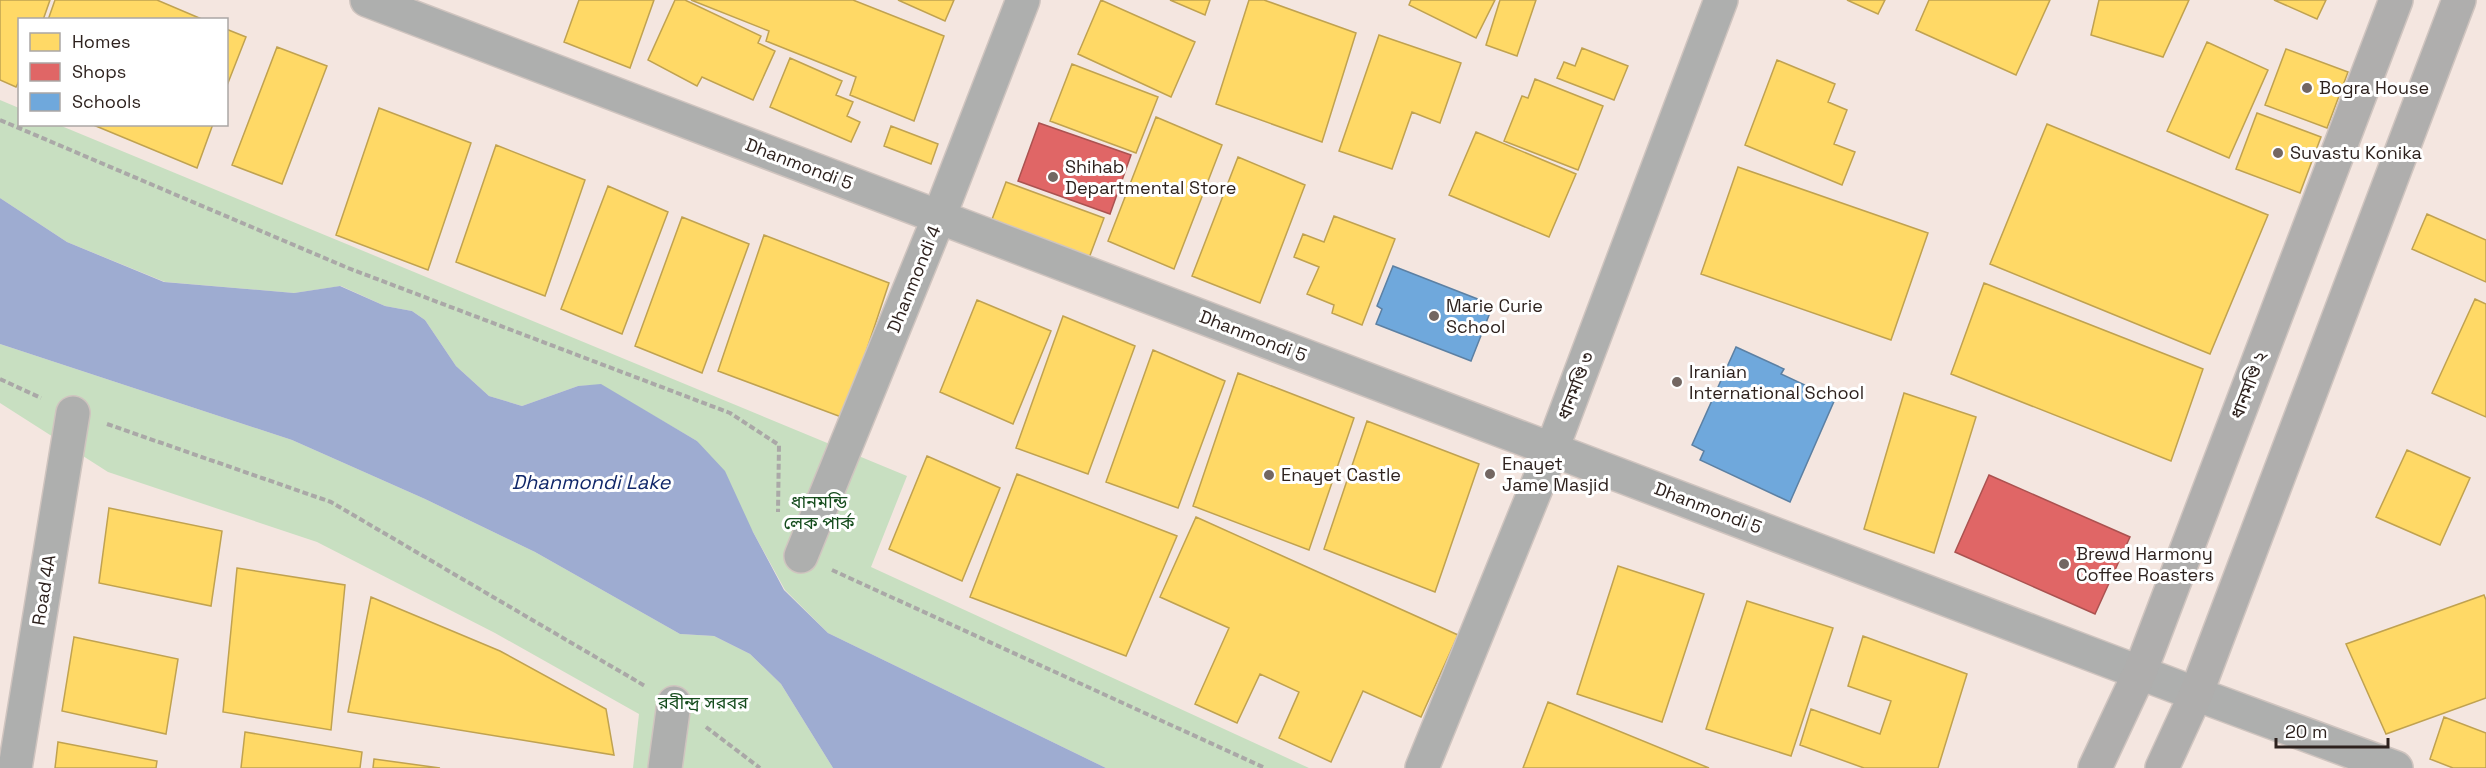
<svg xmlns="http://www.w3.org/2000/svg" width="2486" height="768" viewBox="0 0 2486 768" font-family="'Space Grotesk','Noto Sans Bengali',sans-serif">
<rect width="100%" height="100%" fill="#f4e6e0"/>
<!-- green -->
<path fill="#c8dfc1" d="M 0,100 L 19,108 L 20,124 L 59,125 L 907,476 L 871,567 L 1309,768 L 1106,768 L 828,633 L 785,590 L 753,532 L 697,441 L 601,385 L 578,386 L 522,406 L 489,396 L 456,366 L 425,320 L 412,311 L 385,306 L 341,286 L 294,293 L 165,282 L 67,242 L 0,198 Z
M 0,344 L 292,440 L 425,499 L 535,552 L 680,634 L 714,636 L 750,654 L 781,684 L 833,768 L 633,768 L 639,714 L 495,633 L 317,542 L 108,472 L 0,403 Z"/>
<!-- water -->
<path fill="#9eacd1" d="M 0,198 L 67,242 L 164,282 L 294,293 L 340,286 L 385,306 L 412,311 L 425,320 L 456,366 L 489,396 L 522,406 L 578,386 L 601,384 L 697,441 L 725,471 L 753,532 L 784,590 L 828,633 L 1106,768 L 833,768 L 781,684 L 750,654 L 714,636 L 680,634 L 535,552 L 425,499 L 292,440 L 0,344 Z"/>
<!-- homes -->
<path fill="#ffd966" stroke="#c0a250" stroke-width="1.5" d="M 0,0 L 50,0 L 43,20 L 20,20 L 20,79 L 16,87 L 0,80 Z
M 55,0 L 157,0 L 204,20 L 48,20 Z
M 579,0 L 654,0 L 630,68 L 564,42 Z
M 675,0 L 685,0 L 761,36 L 758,43 L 775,51 L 753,100 L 702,77 L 697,86 L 648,60 Z
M 691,0 L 853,0 L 944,36 L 914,121 L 850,95 L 856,77 L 766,41 L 769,31 Z
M 898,0 L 954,0 L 945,21 Z
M 1101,0 L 1195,42 L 1171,97 L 1078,54 Z
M 1170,0 L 1210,0 L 1205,15 Z
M 1249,0 L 1264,0 L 1356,33 L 1322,142 L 1216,104 Z
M 1411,0 L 1495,0 L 1476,38 L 1409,5 Z
M 1500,0 L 1536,0 L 1517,56 L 1486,45 Z
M 1847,0 L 1885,0 L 1878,14 Z
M 1929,0 L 2050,0 L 2016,75 L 1916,30 Z
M 2099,0 L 2189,0 L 2163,57 L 2091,35 Z
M 2274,0 L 2326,0 L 2317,19 Z
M 226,29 L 246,37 L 226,88 Z
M 1379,35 L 1461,63 L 1440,123 L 1412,112 L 1392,169 L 1339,151 Z
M 2207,42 L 2268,70 L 2229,158 L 2167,131 Z
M 277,47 L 327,66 L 282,184 L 232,165 Z
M 1582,48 L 1628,66 L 1614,100 L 1557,78 L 1564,62 L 1575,66 Z
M 2286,49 L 2348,72 L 2327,128 L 2265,105 Z
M 790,58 L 842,81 L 836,95 L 853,102 L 847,116 L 860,122 L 851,142 L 770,107 Z
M 1777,60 L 1835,84 L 1828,102 L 1847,110 L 1834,144 L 1855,152 L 1842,185 L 1745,145 Z
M 1072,64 L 1158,97 L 1136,153 L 1050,121 Z
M 1535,79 L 1603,106 L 1578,170 L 1504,141 L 1522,96 L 1528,98 Z
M 379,108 L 471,143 L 428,270 L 336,235 Z
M 2257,113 L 2321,137 L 2300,193 L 2236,169 Z
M 1156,117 L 1222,145 L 1174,269 L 1108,241 Z
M 91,124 L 213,124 L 197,168 Z
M 2047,124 L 2268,215 L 2210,354 L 1990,264 Z
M 891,126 L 938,144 L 931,164 L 884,146 Z
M 1476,132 L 1576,174 L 1549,237 L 1449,195 Z
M 496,145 L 585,180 L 545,296 L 456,262 Z
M 1238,157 L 1305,185 L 1260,303 L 1192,276 Z
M 1738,167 L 1928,233 L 1891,340 L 1701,274 Z
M 1006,182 L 1104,218 L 1086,266 L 988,230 Z
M 608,186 L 668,212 L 622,334 L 561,309 Z
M 2427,214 L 2486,240 L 2486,282 L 2412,249 Z
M 1334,216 L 1395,239 L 1362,325 L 1332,313 L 1334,305 L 1307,294 L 1319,267 L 1294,257 L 1303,234 L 1324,242 Z
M 682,217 L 749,244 L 702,373 L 635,346 Z
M 764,235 L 889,283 L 844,418 L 718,371 Z
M 1984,283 L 2203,369 L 2171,461 L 1951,374 Z
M 2475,299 L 2486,304 L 2486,417 L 2432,393 Z
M 977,300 L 1051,331 L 1013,424 L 940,392 Z
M 1063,316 L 1135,346 L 1088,474 L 1016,448 Z
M 1153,350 L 1225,381 L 1178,508 L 1106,482 Z
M 1238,373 L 1354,418 L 1309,550 L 1193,506 Z
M 1904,393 L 1976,417 L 1934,553 L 1864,529 Z
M 1367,421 L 1479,464 L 1435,592 L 1324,549 Z
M 2407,450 L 2470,478 L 2440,545 L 2376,517 Z
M 927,456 L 1000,488 L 962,581 L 889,549 Z
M 1017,474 L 1177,536 L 1126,656 L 970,597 Z
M 109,508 L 222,531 L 211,606 L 99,583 Z
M 1196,517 L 1458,635 L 1421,717 L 1363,691 L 1331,762 L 1279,738 L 1299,692 L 1260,674 L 1237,723 L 1195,704 L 1229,628 L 1160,597 Z
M 1618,566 L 1704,594 L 1662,722 L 1577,694 Z
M 237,568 L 345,585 L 331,730 L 223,712 Z
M 2484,595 L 2486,600 L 2486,698 L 2386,734 L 2346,644 Z
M 371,597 L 500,651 L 606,709 L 614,755 L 348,712 Z
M 1747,601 L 1833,628 L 1791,756 L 1706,729 Z
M 1863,636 L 1967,674 L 1938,768 L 1864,768 L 1800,745 L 1811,709 L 1880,734 L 1891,701 L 1848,686 Z
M 74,637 L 178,659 L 166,734 L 62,711 Z
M 1548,702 L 1709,768 L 1523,768 Z
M 2444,717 L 2486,733 L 2486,768 L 2453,768 L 2430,759 Z
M 245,732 L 362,752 L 360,768 L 241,768 Z
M 58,742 L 157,761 L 156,768 L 55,768 Z
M 374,759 L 440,768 L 373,768 Z"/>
<!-- shops -->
<path fill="#e06666" stroke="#ab5250" stroke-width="1.5" d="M 1039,123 L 1131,155 L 1110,214 L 1018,181 Z
M 1989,475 L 2130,537 L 2095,614 L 1955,552 Z"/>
<!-- schools -->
<path fill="#6fa8dc" stroke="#5c80a3" stroke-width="1.5" d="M 1393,266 L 1493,305 L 1471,361 L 1376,324 L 1382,309 L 1377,306 Z
M 1736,347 L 1784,369 L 1781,374 L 1835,399 L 1790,502 L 1700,460 L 1704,451 L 1692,445 Z"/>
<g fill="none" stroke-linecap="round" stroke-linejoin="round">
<!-- minor casing -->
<g stroke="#cfc4bf" stroke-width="36">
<path id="minor" d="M 367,0 L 2196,694 L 2396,768
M 801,556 L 939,217 L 1023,0
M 15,768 L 73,413
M 665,768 L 674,703
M 1422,768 L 1552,449 L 1721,0"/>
</g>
<!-- secondary casing -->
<g stroke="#cfc4bf" stroke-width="36">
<path id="secondary" d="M 2095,768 L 2140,672 L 2396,0
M 2162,768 L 2196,694 L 2459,0"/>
</g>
<!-- path -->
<path stroke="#aaa8a7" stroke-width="4" stroke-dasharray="6 3" stroke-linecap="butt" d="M 0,120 L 348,268 L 730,413 L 779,445 L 778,512
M 0,379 L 41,398
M 107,424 L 331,502 L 645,686
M 832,570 L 1265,768
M 706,727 L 760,768"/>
<!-- minor -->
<use href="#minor" stroke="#aeafae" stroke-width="33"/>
<!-- secondary -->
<use href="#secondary" stroke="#afaead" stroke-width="33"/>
</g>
<!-- markers -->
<g fill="#736762" stroke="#fff" stroke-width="2">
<circle cx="2307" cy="88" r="6"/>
<circle cx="2278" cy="153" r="6"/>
<circle cx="1053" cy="177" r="6"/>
<circle cx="1434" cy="316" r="6"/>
<circle cx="1677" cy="382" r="6"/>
<circle cx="1490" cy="474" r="6"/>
<circle cx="1269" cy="475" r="6"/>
<circle cx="2064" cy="564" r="6"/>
</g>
<g text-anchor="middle" stroke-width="6" stroke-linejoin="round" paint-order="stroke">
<!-- poi labels -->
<g font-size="18" fill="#2e221e" stroke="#fff" text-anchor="start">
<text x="2319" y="94">Bogra House</text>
<text x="2290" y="159">Suvastu Konika</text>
<text x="1065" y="173">Shihab<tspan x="1065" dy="21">Departmental Store</tspan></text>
<text x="1446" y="312">Marie Curie<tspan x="1446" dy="21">School</tspan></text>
<text x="1689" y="378">Iranian<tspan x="1689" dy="21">International School</tspan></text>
<text x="1502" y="470">Enayet<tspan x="1502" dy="21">Jame Masjid</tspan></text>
<text x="1281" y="481">Enayet Castle</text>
<text x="2076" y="560">Brewd Harmony<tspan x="2076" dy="21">Coffee Roasters</tspan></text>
</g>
<!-- street labels -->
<g font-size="18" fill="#2e221e" stroke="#fff">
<text transform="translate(799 164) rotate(21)" y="6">Dhanmondi 5</text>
<text transform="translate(914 279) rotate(-68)" y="6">Dhanmondi 4</text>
<text transform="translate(1253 336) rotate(21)" y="6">Dhanmondi 5</text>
<text transform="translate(2249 385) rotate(-69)" y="6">ধানমণ্ডি ২</text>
<text transform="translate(1576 386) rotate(-69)" y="6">ধানমণ্ডি ৩</text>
<text transform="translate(1708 508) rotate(21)" y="6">Dhanmondi 5</text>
<text transform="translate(44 590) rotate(-81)" y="6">Road 4A</text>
</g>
<!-- park labels -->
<g font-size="18" fill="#154c1d" stroke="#fff">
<text x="819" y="508">ধানমন্ডি<tspan x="819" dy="21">লেক পার্ক</tspan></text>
<text x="703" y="709">রবীন্দ্র সরবর</text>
</g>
<!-- water labels -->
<g font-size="20" font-style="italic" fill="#102769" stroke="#fff">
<text x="591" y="489">Dhanmondi Lake</text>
</g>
</g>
<!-- legend -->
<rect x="18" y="18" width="210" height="108" fill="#ffffff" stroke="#aba7a5" stroke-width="1.5"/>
<rect x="30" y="33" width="30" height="18" fill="#ffd966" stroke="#aba7a5" stroke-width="1.5"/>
<text x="72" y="48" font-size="18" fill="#2e221e">Homes</text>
<rect x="30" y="63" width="30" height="18" fill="#e06666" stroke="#aba7a5" stroke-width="1.5"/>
<text x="72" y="78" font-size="18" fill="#2e221e">Shops</text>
<rect x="30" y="93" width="30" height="18" fill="#6fa8dc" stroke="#aba7a5" stroke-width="1.5"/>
<text x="72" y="108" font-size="18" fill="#2e221e">Schools</text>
<!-- scale -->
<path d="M2276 738v9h112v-9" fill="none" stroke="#2e221e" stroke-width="3"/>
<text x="2285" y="738" font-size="18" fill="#2e221e" stroke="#ffffff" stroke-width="4.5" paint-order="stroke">20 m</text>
</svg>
